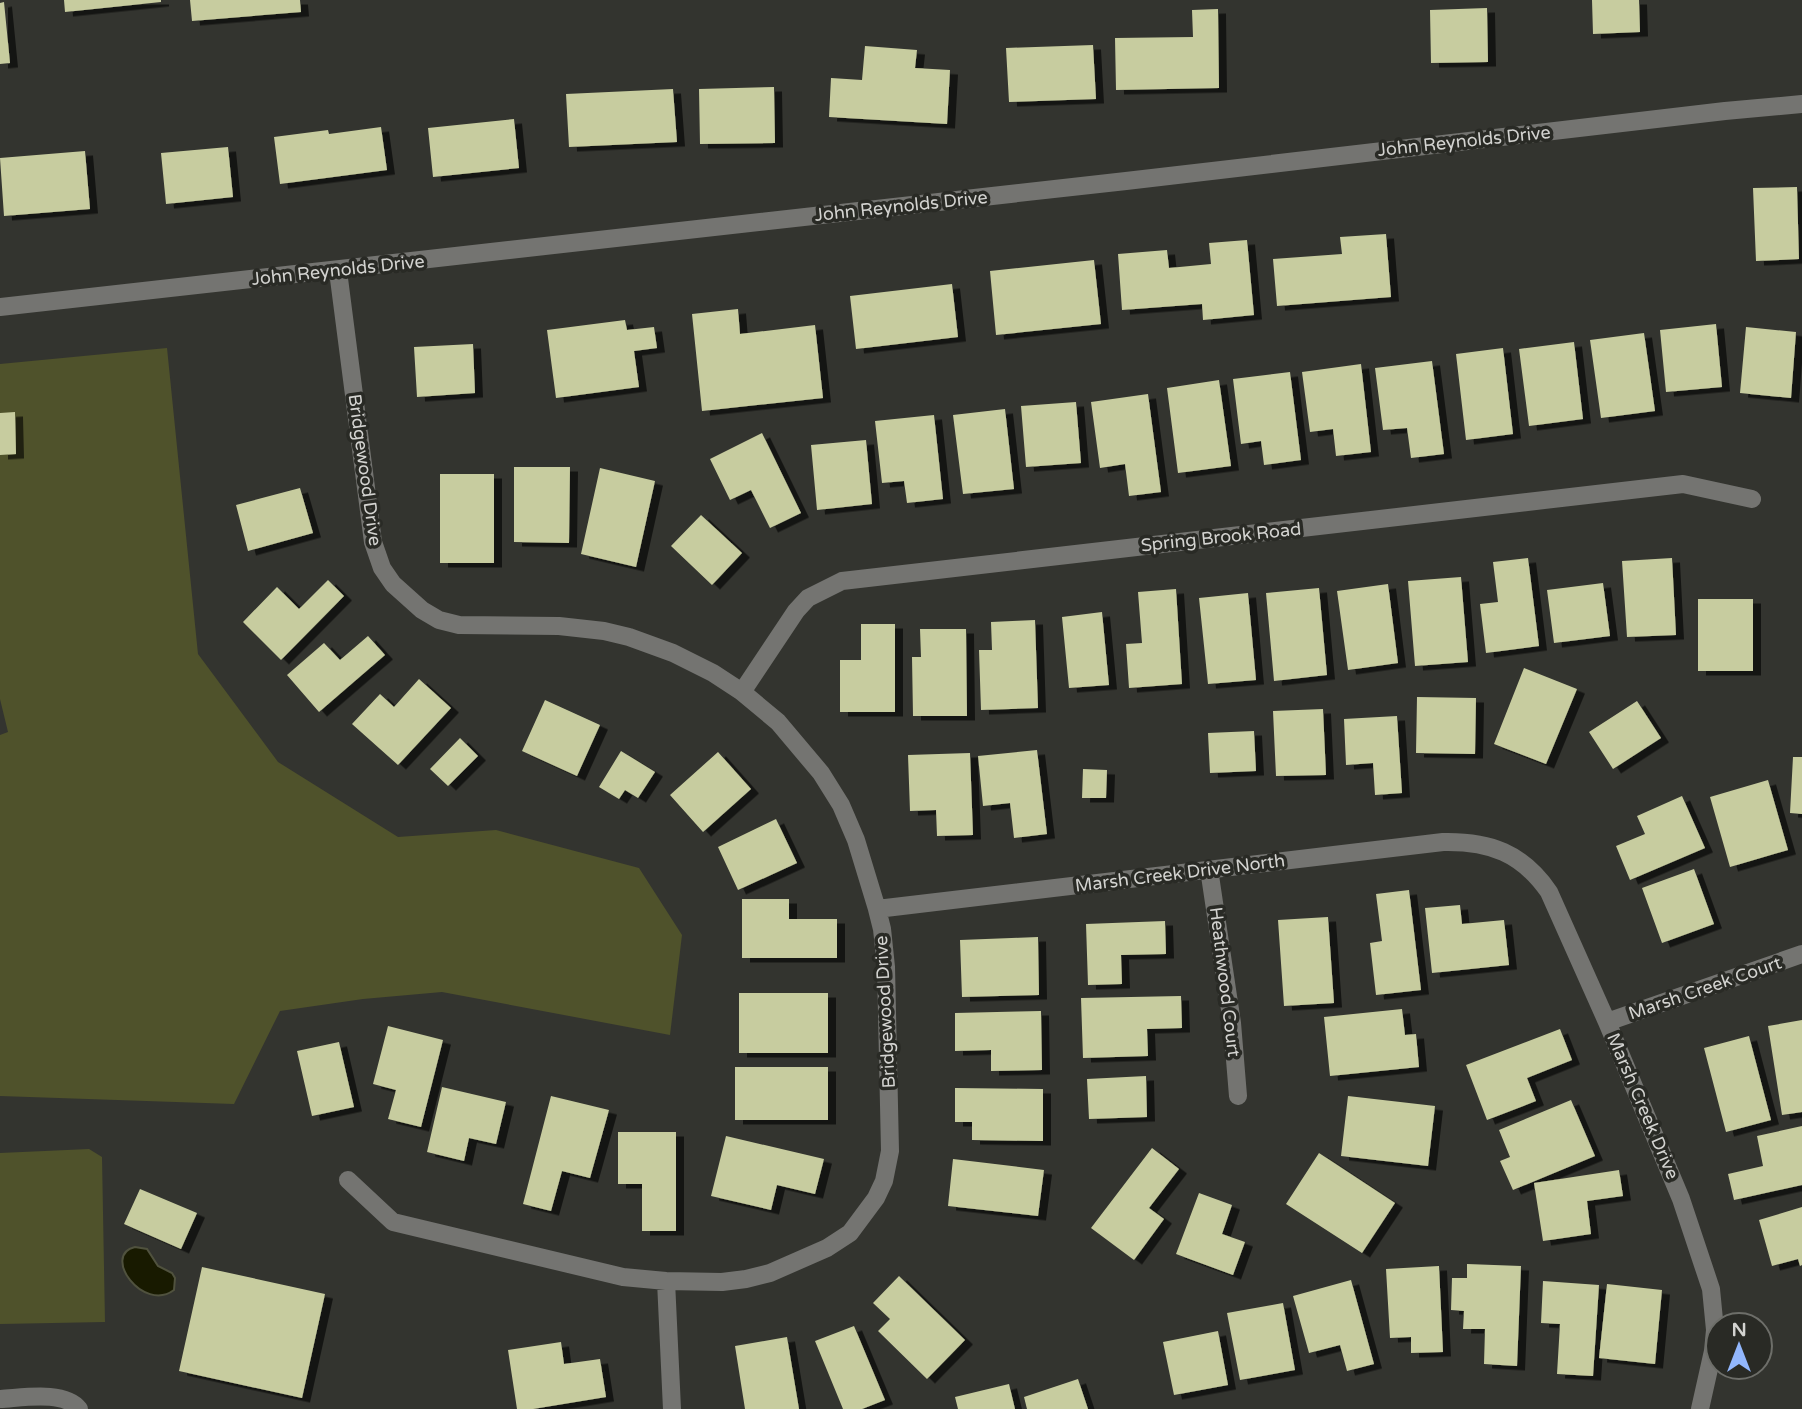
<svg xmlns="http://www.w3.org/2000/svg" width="1802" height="1409" viewBox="0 0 1802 1409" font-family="'Varela Round',sans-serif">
<defs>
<filter id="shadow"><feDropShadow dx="8" dy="4.5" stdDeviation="0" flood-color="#0009"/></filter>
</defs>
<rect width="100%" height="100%" fill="#33342f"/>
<!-- green -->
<path fill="#4f522b" d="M 167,348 L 198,654 L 278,762 L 398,837 L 496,830 L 639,868 L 682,935 L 670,1035 L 442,992 L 363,999 L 280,1011 L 234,1104 L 0,1096 L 0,735 L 8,732 L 0,699 L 0,364 Z
M 89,1149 L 102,1157 L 105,1322 L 0,1324 L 0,1153 Z"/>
<!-- water -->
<path fill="#181a00" stroke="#50523e" stroke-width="2" d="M 135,1247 L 147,1249 L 158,1266 L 172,1273 L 175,1278 L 174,1290 C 143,1313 101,1255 135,1247 Z"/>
<!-- building -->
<path fill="#c7cc9f" filter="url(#shadow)" d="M 64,0 L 161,0 L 161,2 L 65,12 Z
M 190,0 L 300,0 L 301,12 L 192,21 Z
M 1592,0 L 1639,0 L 1640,32 L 1593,34 Z
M 4,2 L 10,63 L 0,64 L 0,3 Z
M 1487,8 L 1488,62 L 1431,63 L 1430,10 Z
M 1218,9 L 1219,88 L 1116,90 L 1115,38 L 1193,37 L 1192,10 Z
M 1093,45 L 1096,99 L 1009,102 L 1006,48 Z
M 865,46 L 917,50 L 915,68 L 950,70 L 947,124 L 829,117 L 831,78 L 862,80 Z
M 774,87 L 775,143 L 700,144 L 699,89 Z
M 673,89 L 677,142 L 569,147 L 566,94 Z
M 514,119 L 519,168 L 433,177 L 428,128 Z
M 381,127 L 387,170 L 280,184 L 274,137 L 328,130 L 329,134 Z
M 228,147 L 233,197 L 166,204 L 161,153 Z
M 85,151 L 90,209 L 4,216 L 0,158 Z
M 1797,187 L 1799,259 L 1756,261 L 1753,188 Z
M 1386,234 L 1391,297 L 1277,306 L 1273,259 L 1342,254 L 1340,237 Z
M 1247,240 L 1254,315 L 1203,320 L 1202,304 L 1122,310 L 1118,254 L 1167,250 L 1169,268 L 1211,264 L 1209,243 Z
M 1094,260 L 1101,324 L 996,335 L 990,271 Z
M 952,284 L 958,337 L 856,349 L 850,296 Z
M 738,309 L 740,334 L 815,325 L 823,398 L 702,411 L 692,314 Z
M 625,320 L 627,330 L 654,327 L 657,348 L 634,351 L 639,387 L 556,398 L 547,330 Z
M 1716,324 L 1722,387 L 1666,392 L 1660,330 Z
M 1746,327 L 1796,332 L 1791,398 L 1740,393 Z
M 1644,333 L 1655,411 L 1601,418 L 1590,340 Z
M 1574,342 L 1583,419 L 1529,426 L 1519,349 Z
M 473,344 L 475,393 L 417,397 L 414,347 Z
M 1503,348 L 1513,434 L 1466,440 L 1456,354 Z
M 1432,361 L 1444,454 L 1411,458 L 1407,428 L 1383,430 L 1375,368 Z
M 1361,364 L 1371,452 L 1336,456 L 1333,429 L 1310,432 L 1302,372 Z
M 1290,372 L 1301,460 L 1264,465 L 1261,441 L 1241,444 L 1233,379 Z
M 1219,380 L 1231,466 L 1178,473 L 1167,388 Z
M 1148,394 L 1161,492 L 1129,496 L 1125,464 L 1100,468 L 1091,402 Z
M 1076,402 L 1081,463 L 1026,467 L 1021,406 Z
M 1005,409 L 1014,489 L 963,494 L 953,415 Z
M 15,412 L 16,454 L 0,455 L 0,413 Z
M 934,415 L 943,499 L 907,503 L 904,481 L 882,483 L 875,421 Z
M 762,433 L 801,513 L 770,528 L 751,490 L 730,500 L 710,459 Z
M 866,440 L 872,504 L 817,510 L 811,445 Z
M 514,467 L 570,467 L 569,543 L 514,542 Z
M 600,468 L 655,481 L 636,567 L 581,554 Z
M 440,474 L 494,474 L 494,563 L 440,563 Z
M 300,488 L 313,533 L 248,551 L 236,505 Z
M 701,515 L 742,553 L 712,585 L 671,546 Z
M 1528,558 L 1539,646 L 1486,653 L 1480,604 L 1498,602 L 1493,562 Z
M 1672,558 L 1676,635 L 1627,637 L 1622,561 Z
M 1461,577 L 1468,662 L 1415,666 L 1408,581 Z
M 328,580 L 344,596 L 281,660 L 243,622 L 277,587 L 299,609 Z
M 1603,583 L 1610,636 L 1554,643 L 1547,590 Z
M 1388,584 L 1398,663 L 1348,670 L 1337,591 Z
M 1319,588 L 1327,675 L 1274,681 L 1266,593 Z
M 1176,589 L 1182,684 L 1129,688 L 1126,644 L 1142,643 L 1138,592 Z
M 1248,593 L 1256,680 L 1208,684 L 1199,598 Z
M 1698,599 L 1753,599 L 1753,671 L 1698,671 Z
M 1102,612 L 1109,685 L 1069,688 L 1062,617 Z
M 1035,620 L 1038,708 L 981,710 L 979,650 L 992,650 L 991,622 Z
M 861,624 L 895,624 L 895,712 L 840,712 L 840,660 L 861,660 Z
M 920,629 L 966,629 L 967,716 L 913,716 L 912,657 L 921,657 Z
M 368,636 L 385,655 L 319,712 L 287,675 L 324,643 L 340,660 Z
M 1524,668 L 1577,689 L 1546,764 L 1494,744 Z
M 419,679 L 451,708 L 398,765 L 352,724 L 380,694 L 394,707 Z
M 1417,697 L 1476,698 L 1475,754 L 1416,753 Z
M 545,700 L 600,725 L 577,776 L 522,751 Z
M 1637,701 L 1661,738 L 1613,769 L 1589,732 Z
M 1323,709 L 1326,775 L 1276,776 L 1273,711 Z
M 1397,716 L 1402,793 L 1375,795 L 1373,763 L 1346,765 L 1344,719 Z
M 1254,731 L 1256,771 L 1210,773 L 1208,733 Z
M 460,738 L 478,756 L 448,786 L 430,769 Z
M 1037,750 L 1047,834 L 1014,838 L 1010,803 L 983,806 L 978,756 Z
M 621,751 L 655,772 L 638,798 L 625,790 L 619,799 L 599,787 Z
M 718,752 L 751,789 L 703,832 L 670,795 Z
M 970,753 L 973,835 L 937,836 L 936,810 L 910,811 L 908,755 Z
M 1793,757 L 1802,757 L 1802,814 L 1790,813 Z
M 1083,769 L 1107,770 L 1106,798 L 1082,798 Z
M 1768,780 L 1788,850 L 1730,867 L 1710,797 Z
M 1682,796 L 1705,848 L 1630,880 L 1616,846 L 1645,834 L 1637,816 Z
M 776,819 L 797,863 L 738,890 L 718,847 Z
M 1694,869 L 1714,924 L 1662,943 L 1642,888 Z
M 1409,890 L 1421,990 L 1376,995 L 1370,943 L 1382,941 L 1376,894 Z
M 742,899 L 789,899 L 789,919 L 837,919 L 837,958 L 742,958 Z
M 1460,905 L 1462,924 L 1504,920 L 1509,965 L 1432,973 L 1425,908 Z
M 1328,917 L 1334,1003 L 1284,1006 L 1278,920 Z
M 1165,921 L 1166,954 L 1121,955 L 1122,984 L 1088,985 L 1086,924 Z
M 1038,937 L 1039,995 L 962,997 L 960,940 Z
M 739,993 L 828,993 L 828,1053 L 739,1053 Z
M 1181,996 L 1182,1028 L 1147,1029 L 1148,1056 L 1083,1058 L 1081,998 Z
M 1402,1009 L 1405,1035 L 1416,1034 L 1419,1067 L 1330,1076 L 1324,1017 Z
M 1041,1011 L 1042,1070 L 991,1071 L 991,1050 L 955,1051 L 955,1013 Z
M 1802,1020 L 1802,1112 L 1782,1115 L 1768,1026 Z
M 388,1026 L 443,1040 L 421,1127 L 388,1119 L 396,1090 L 373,1084 Z
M 1560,1029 L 1572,1060 L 1527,1078 L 1536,1101 L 1487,1120 L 1466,1065 Z
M 1749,1036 L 1771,1120 L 1726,1132 L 1704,1048 Z
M 339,1042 L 354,1107 L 312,1116 L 297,1051 Z
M 735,1067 L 828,1067 L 828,1120 L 735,1120 Z
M 1146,1076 L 1147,1117 L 1089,1119 L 1087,1079 Z
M 442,1087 L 506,1102 L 496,1144 L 469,1138 L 464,1161 L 427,1152 Z
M 955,1088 L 1043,1089 L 1043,1141 L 972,1140 L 972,1122 L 955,1122 Z
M 551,1096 L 609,1110 L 590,1178 L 562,1171 L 551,1211 L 523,1204 Z
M 1348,1096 L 1435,1106 L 1428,1166 L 1341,1156 Z
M 1571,1100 L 1595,1156 L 1513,1190 L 1500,1161 L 1510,1157 L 1499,1130 Z
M 1802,1126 L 1802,1185 L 1734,1200 L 1728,1174 L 1763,1166 L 1757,1136 Z
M 618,1132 L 676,1132 L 676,1231 L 642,1231 L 642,1184 L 618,1184 Z
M 726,1136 L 824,1159 L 815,1194 L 777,1185 L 771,1210 L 711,1196 Z
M 1152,1148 L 1179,1169 L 1149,1208 L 1164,1219 L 1134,1260 L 1091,1228 Z
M 1319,1153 L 1395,1203 L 1362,1253 L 1286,1204 Z
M 953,1159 L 1044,1170 L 1038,1216 L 948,1206 Z
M 1619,1170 L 1623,1196 L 1587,1201 L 1591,1234 L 1543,1241 L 1534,1183 Z
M 140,1189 L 197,1213 L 181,1249 L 124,1224 Z
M 1199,1193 L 1232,1205 L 1222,1234 L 1245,1242 L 1233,1275 L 1176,1254 Z
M 1802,1207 L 1802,1265 L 1800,1266 L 1798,1259 L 1772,1266 L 1759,1220 Z
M 1467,1264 L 1521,1266 L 1517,1366 L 1484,1364 L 1485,1329 L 1463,1329 L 1464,1311 L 1451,1310 L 1452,1278 L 1467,1278 Z
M 1439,1266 L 1443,1352 L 1411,1353 L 1411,1337 L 1390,1338 L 1386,1269 Z
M 202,1267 L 325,1294 L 302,1398 L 179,1371 Z
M 899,1276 L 965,1340 L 927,1379 L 878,1331 L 890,1319 L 873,1303 Z
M 1351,1280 L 1374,1364 L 1347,1371 L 1340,1345 L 1309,1353 L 1293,1296 Z
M 1543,1281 L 1599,1285 L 1593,1376 L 1557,1374 L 1560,1324 L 1541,1323 Z
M 1607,1284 L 1662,1290 L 1655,1364 L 1599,1358 Z
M 1283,1303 L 1295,1370 L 1240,1380 L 1227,1313 Z
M 854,1326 L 885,1400 L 862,1409 L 843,1409 L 815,1341 Z
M 1218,1331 L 1228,1385 L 1174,1395 L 1163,1342 Z
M 787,1337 L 799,1409 L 745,1409 L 735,1346 Z
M 561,1342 L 564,1364 L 600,1359 L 606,1397 L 533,1409 L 517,1409 L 508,1350 Z
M 1078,1379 L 1088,1409 L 1027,1409 L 1024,1397 Z
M 1009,1384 L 1015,1409 L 958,1409 L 955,1397 Z"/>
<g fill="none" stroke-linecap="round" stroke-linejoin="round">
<!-- minor -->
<path stroke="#747471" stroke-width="18" d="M 338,271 L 373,542 L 382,568 L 393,584 L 422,610 L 439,620 L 459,625 L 559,626 L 604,631 L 629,637 L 673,653 L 713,673 L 742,692 L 778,722 L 821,773 L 841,805 L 856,840 L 877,909 L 882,929 L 886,967 L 890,1151 L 884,1181 L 876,1198 L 850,1233 L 827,1248 L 770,1273 L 746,1279 L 722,1282 L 666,1281 L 623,1277 L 393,1222 L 348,1180
M 0,307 L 1126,181 L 1725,111 L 1802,104
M 742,692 L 796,611 L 808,598 L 842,581 L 1683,484 L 1752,499
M 1209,869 L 1232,1023 L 1238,1096
M 877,909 L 1443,842 C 1490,841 1522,853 1549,892 L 1607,1022 L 1681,1199 L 1711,1289 L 1715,1330 L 1713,1351 L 1700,1409
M 1607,1022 L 1802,954
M 666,1281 L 672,1409
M 0,1399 C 22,1398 64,1390 79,1409"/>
</g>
<g text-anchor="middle" stroke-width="7" stroke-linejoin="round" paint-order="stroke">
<!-- street labels -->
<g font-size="18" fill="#d3d3d0" stroke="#292a25">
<text transform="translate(1464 141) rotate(-6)" y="6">John Reynolds Drive</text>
<text transform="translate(901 206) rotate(-6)" y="6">John Reynolds Drive</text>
<text transform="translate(338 270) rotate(-6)" y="6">John Reynolds Drive</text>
<text transform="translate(365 470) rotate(82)" y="6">Bridgewood Drive</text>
<text transform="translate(1221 537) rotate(-6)" y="6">Spring Brook Road</text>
<text transform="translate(1180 873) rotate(-7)" y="6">Marsh Creek Drive North</text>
<text transform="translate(1225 982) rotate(83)" y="6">Heathwood Court</text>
<text transform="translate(1705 988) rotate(-19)" y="6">Marsh Creek Court</text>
<text transform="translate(885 1012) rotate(-93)" y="6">Bridgewood Drive</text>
<text transform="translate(1643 1106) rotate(67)" y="6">Marsh Creek Drive</text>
</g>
</g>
<!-- north arrow -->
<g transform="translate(1739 1346)"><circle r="33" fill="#292a25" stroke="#6d6e69" stroke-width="2"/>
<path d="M0-5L12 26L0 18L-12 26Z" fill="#92b7fd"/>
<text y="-10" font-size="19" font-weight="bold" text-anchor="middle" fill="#d3d3d0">N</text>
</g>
</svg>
